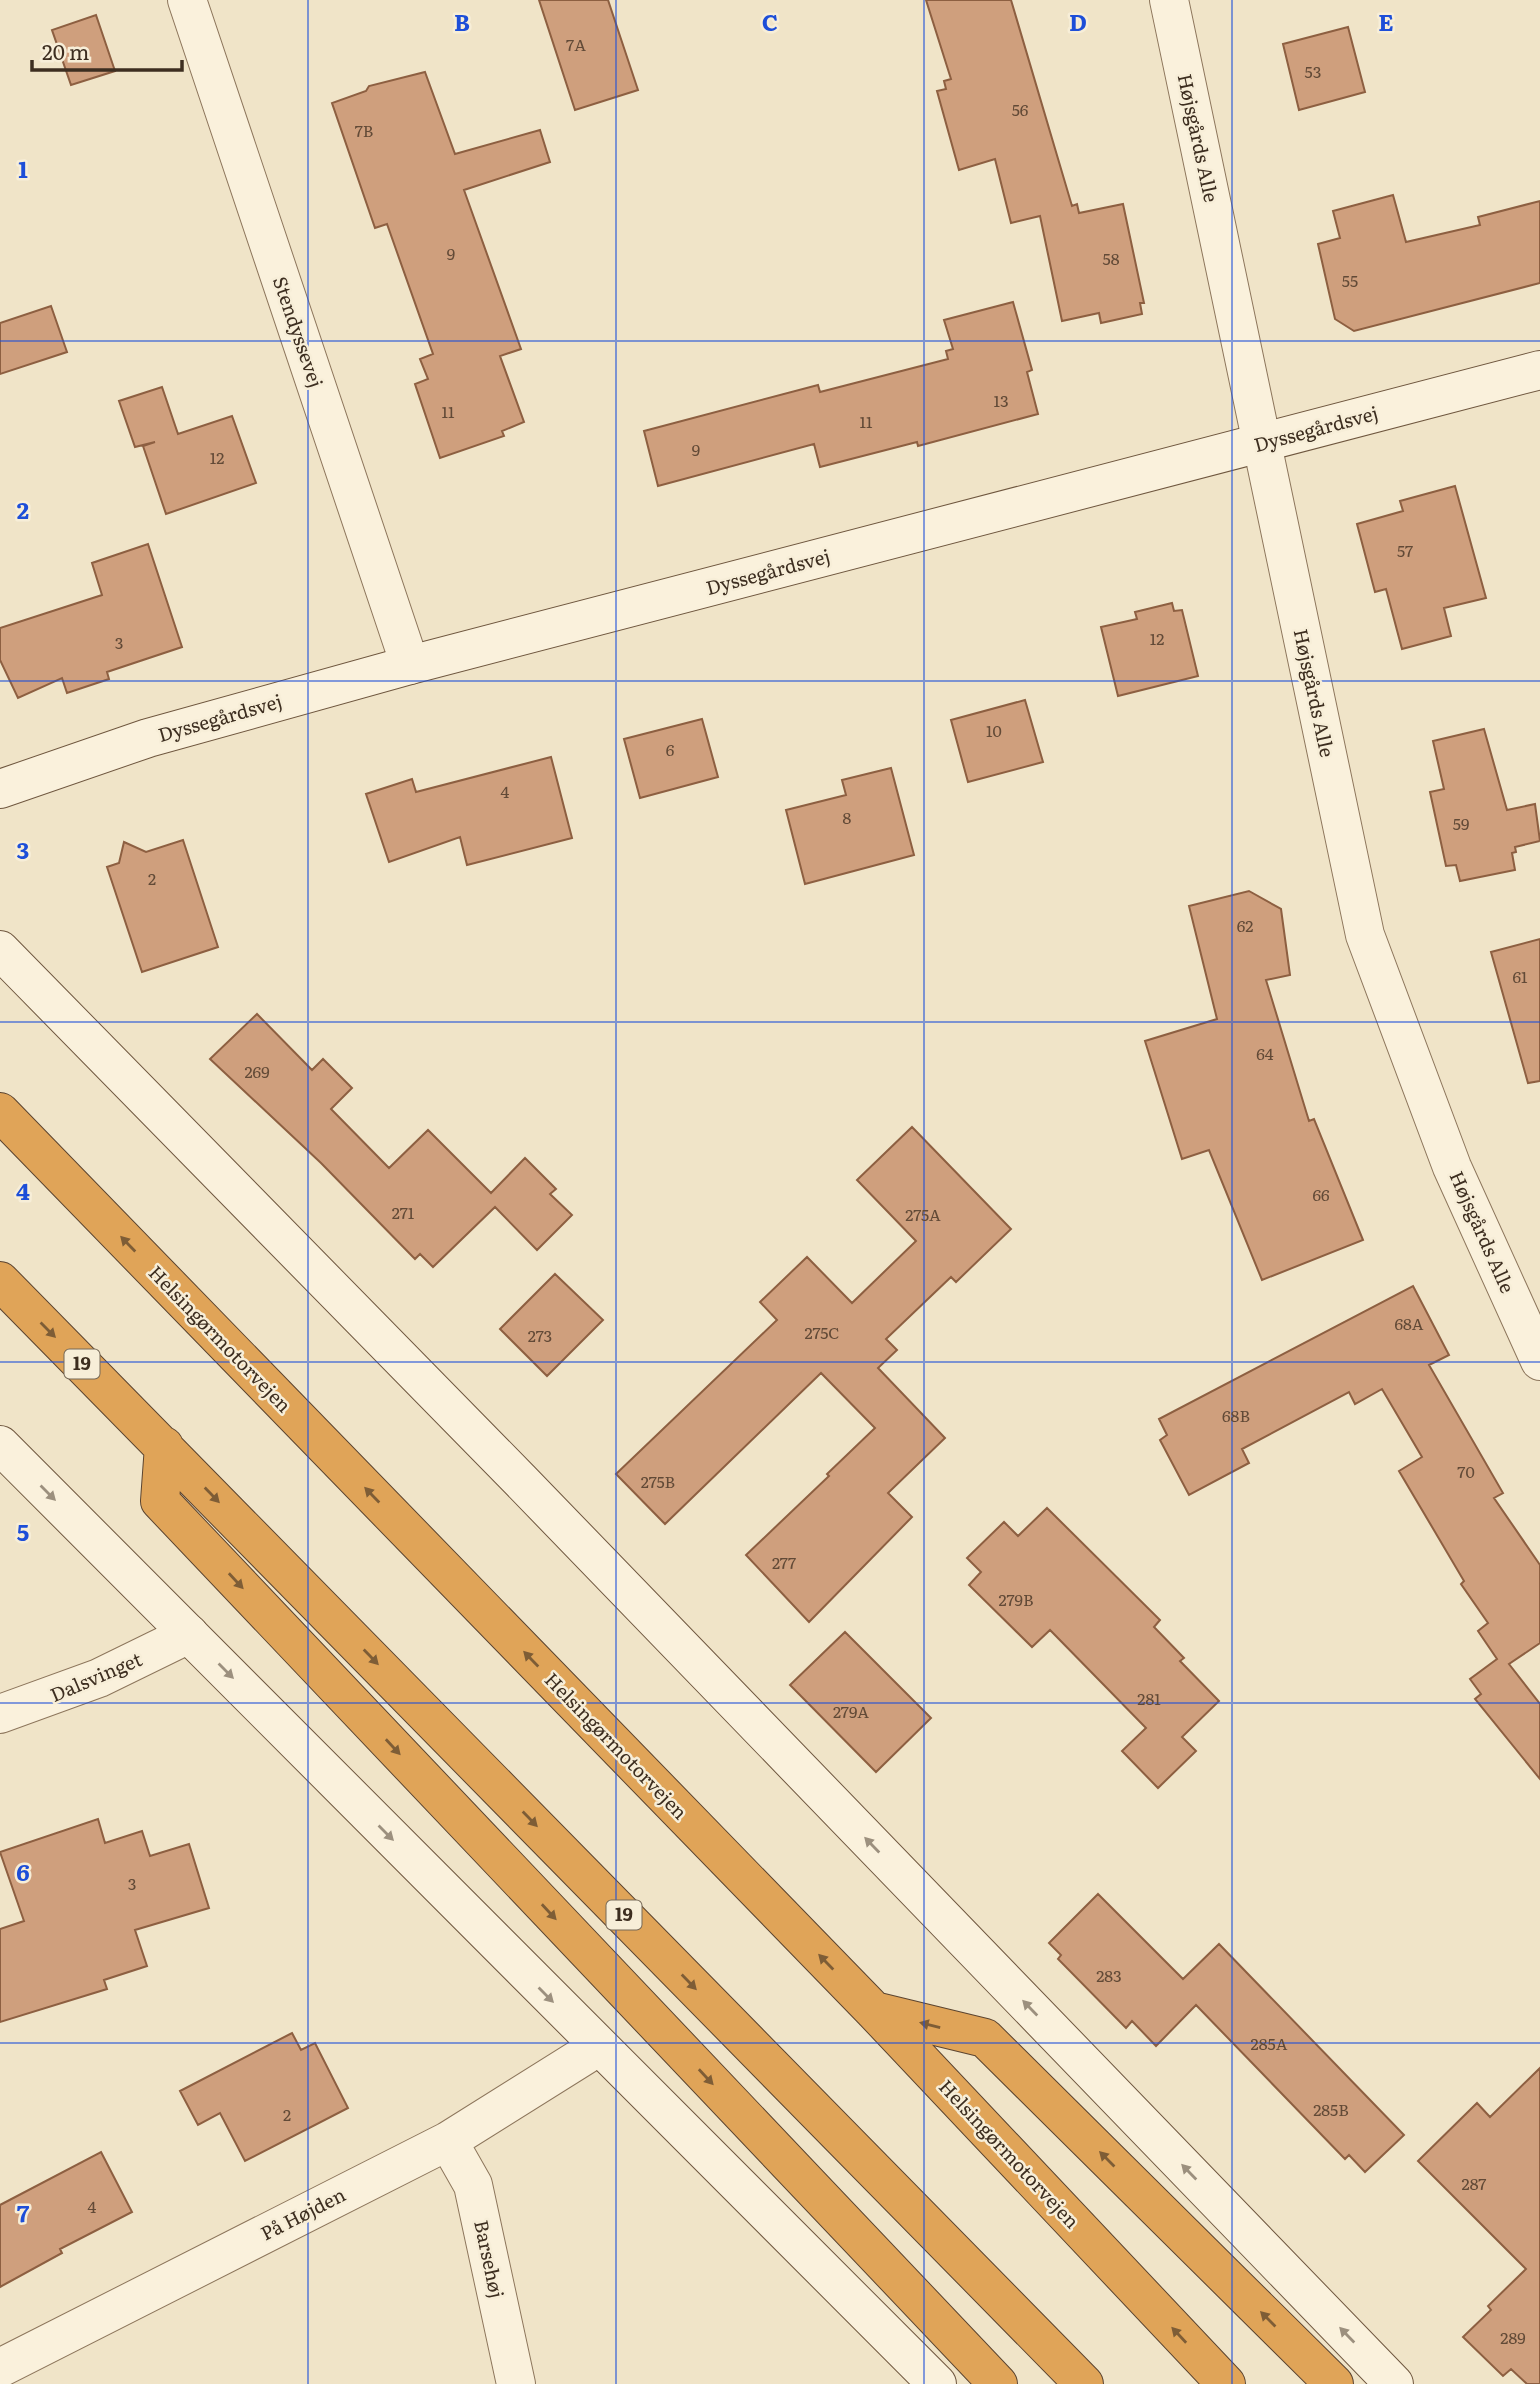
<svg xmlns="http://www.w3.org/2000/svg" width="1540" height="2384" viewBox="0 0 1540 2384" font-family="Literata,serif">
<rect width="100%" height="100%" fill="#f0e4c8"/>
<!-- building -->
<path fill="#cf9f7d" stroke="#8d5f41" stroke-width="2" d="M 539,0 L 608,0 L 638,90 L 575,110 Z
M 926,0 L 1011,0 L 1072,206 L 1077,204 L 1079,213 L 1123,204 L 1144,303 L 1140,303 L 1142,314 L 1101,323 L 1099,313 L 1062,321 L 1040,216 L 1011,223 L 995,159 L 959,170 L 937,91 L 946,89 L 944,81 L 951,79 Z
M 96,15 L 115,71 L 71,85 L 52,30 Z
M 1348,27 L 1365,92 L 1299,110 L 1283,44 Z
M 425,72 L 455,154 L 540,130 L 550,162 L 464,190 L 521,349 L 500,356 L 524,422 L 502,431 L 504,436 L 440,458 L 415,384 L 428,379 L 420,359 L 433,354 L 387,224 L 375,228 L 332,103 L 366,91 L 369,86 Z
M 1393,195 L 1406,242 L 1480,225 L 1478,217 L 1540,201 L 1540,283 L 1354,331 L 1335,319 L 1318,244 L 1340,238 L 1333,211 Z
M 1013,302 L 1032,370 L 1027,372 L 1038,414 L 918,446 L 917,442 L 820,467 L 814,444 L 658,486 L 644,431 L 818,385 L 820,392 L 948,359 L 946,351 L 953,349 L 944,320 Z
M 51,306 L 67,352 L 0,374 L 0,323 Z
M 162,387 L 178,434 L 232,416 L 256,483 L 166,514 L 143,446 L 155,442 L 135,447 L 119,401 Z
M 1455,486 L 1486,598 L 1444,608 L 1451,636 L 1402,649 L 1386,589 L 1375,592 L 1357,524 L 1403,511 L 1400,501 Z
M 148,544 L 182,647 L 107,672 L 109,679 L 67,693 L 62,678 L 18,698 L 0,660 L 0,628 L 102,595 L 92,563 Z
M 1172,603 L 1174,611 L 1182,610 L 1198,676 L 1118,696 L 1101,627 L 1137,619 L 1135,612 Z
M 1025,700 L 1043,762 L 968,782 L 951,720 Z
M 702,719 L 718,777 L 640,798 L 624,739 Z
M 1484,729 L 1507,810 L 1535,804 L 1540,841 L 1515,847 L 1516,852 L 1512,853 L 1515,870 L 1460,881 L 1456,865 L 1446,866 L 1430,792 L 1444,789 L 1433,741 Z
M 551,757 L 572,838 L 467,865 L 460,837 L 389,862 L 366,794 L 412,779 L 416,792 Z
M 891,768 L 914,855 L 805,884 L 786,810 L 846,795 L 842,780 Z
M 183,840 L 218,947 L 142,972 L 107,867 L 119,863 L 124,842 L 146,852 Z
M 1249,891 L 1281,909 L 1290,975 L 1266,980 L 1309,1121 L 1314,1119 L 1363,1240 L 1262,1280 L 1209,1150 L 1182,1159 L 1145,1041 L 1217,1019 L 1189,906 Z
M 1540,939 L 1540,1081 L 1528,1083 L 1491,952 Z
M 257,1014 L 312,1070 L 323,1059 L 352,1088 L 331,1109 L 389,1168 L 428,1130 L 491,1193 L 525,1158 L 556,1189 L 550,1194 L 572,1215 L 537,1250 L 495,1207 L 433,1267 L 420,1254 L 415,1259 L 321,1163 L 210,1059 Z
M 912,1127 L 1011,1229 L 956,1282 L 951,1277 L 886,1339 L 897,1350 L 878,1368 L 945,1438 L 888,1493 L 912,1517 L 809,1622 L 746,1555 L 829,1476 L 827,1474 L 875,1428 L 821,1373 L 665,1524 L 616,1474 L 777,1320 L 760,1302 L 807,1257 L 852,1303 L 916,1241 L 857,1180 Z
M 555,1274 L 603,1320 L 547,1376 L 500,1329 Z
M 1413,1286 L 1449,1355 L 1429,1365 L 1503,1493 L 1494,1498 L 1540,1565 L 1540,1643 L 1509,1664 L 1540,1704 L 1540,1779 L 1475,1699 L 1481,1694 L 1470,1679 L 1497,1659 L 1478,1631 L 1488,1623 L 1461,1584 L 1464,1581 L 1399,1471 L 1422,1457 L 1382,1389 L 1355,1404 L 1349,1392 L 1242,1449 L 1249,1463 L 1189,1495 L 1160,1440 L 1167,1435 L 1159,1419 Z
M 1047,1508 L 1160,1620 L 1154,1627 L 1184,1658 L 1180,1661 L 1219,1701 L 1182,1737 L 1196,1751 L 1158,1788 L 1122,1751 L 1146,1728 L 1050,1630 L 1032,1647 L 969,1585 L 981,1572 L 967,1558 L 1004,1522 L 1018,1536 Z
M 845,1632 L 931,1718 L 876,1772 L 790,1685 Z
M 98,1819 L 105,1843 L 142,1831 L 150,1856 L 189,1844 L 209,1908 L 135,1930 L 147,1966 L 104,1980 L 107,1989 L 0,2022 L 0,1929 L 24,1921 L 0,1852 Z
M 1098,1894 L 1183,1979 L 1219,1944 L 1404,2135 L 1365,2172 L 1349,2155 L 1345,2159 L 1196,2005 L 1156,2046 L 1132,2021 L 1126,2028 L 1058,1959 L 1061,1955 L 1049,1943 Z
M 292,2033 L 301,2050 L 315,2043 L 348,2108 L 245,2161 L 220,2113 L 198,2125 L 180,2091 Z
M 1540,2068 L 1540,2384 L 1527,2384 L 1511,2369 L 1503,2376 L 1463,2337 L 1491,2310 L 1488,2306 L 1526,2269 L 1418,2161 L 1477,2103 L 1490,2117 Z
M 101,2152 L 132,2212 L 60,2249 L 62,2253 L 0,2287 L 0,2205 Z"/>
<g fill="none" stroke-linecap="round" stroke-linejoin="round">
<!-- street casing -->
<g stroke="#8d765c" stroke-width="40">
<path id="street" d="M 187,0 L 410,665
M 1169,0 L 1365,935 L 1452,1167 L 1540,1361
M 0,1714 L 99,1678 L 189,1634
M 448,2141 L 473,2185 L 516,2384
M 0,2368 L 448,2141 L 598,2047"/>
</g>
<!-- secondary casing -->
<g stroke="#6f573f" stroke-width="40">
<path id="secondary" d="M 0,789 L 148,738 L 410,665 L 1540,370
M 0,950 L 521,1481 L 1394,2384
M 0,1445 L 937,2384"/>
</g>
<!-- highway casing -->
<g stroke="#5b4430" stroke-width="40">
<path id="highway" d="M 0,1112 L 874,2011 L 1226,2384
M 0,1281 L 1084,2384
M 164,1446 L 160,1501 L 998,2384
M 874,2011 L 985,2038 L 1334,2384"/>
</g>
<!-- street -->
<use href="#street" stroke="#faf1dc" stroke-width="38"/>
<!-- secondary -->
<use href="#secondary" stroke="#faf1dc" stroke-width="38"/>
<!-- highway -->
<use href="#highway" stroke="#e0a458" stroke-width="38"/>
</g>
<!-- one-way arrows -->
<defs><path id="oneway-solid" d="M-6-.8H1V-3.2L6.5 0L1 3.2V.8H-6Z" transform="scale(1.75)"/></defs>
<g fill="#7e5d36">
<use href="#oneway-solid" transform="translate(128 1244) rotate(-134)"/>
<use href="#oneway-solid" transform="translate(48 1330) rotate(45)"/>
<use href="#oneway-solid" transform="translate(212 1495) rotate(46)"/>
<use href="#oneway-solid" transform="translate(372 1495) rotate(-134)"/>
<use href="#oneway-solid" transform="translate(236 1581) rotate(47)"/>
<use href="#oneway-solid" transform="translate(371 1657) rotate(46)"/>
<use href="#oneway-solid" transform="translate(531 1659) rotate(-134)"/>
<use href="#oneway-solid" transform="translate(393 1747) rotate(47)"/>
<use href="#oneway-solid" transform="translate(530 1819) rotate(46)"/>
<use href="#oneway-solid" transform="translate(549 1912) rotate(47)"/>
<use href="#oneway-solid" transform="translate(826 1962) rotate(-134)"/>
<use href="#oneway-solid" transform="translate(689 1982) rotate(46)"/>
<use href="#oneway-solid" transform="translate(930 2025) rotate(-166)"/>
<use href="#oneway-solid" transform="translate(706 2077) rotate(47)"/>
<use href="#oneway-solid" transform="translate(1107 2159) rotate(-135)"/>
<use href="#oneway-solid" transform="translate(1268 2319) rotate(-135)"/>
<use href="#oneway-solid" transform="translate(1179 2335) rotate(-133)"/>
</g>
<g fill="#9c907e">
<use href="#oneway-solid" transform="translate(48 1493) rotate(45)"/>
<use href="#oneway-solid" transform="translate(226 1671) rotate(45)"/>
<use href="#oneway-solid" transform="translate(386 1833) rotate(45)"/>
<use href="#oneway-solid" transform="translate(872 1845) rotate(-134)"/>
<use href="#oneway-solid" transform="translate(546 1995) rotate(45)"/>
<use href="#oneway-solid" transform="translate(1030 2008) rotate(-134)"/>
<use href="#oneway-solid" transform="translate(1189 2172) rotate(-134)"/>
<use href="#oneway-solid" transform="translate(1347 2335) rotate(-134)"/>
</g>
<!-- grid -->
<path fill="none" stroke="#1d4ed8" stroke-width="2" stroke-opacity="0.55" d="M 308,0 L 308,2384M 616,0 L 616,2384M 924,0 L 924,2384M 1232,0 L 1232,2384M 0,341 L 1540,341M 0,681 L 1540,681M 0,1022 L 1540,1022M 0,1362 L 1540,1362M 0,1703 L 1540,1703M 0,2043 L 1540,2043"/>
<g text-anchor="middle" stroke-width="5" stroke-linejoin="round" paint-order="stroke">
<!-- number labels -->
<g font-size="16" fill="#624a37">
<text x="576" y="51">7A</text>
<text x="1313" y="78">53</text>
<text x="1020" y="116">56</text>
<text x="364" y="137">7B</text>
<text x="451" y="260">9</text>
<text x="1111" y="265">58</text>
<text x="1350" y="287">55</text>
<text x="1001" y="407">13</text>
<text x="448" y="418">11</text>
<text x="866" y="428">11</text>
<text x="696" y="456">9</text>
<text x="217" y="464">12</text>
<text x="1405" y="557">57</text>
<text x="1157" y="645">12</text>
<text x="119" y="649">3</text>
<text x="994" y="737">10</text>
<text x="670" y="756">6</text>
<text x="505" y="798">4</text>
<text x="847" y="824">8</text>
<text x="1461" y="830">59</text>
<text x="152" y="885">2</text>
<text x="1245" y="932">62</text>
<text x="1520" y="983">61</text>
<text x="1265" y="1060">64</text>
<text x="257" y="1078">269</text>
<text x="1321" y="1201">66</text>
<text x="403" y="1219">271</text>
<text x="923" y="1221">275A</text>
<text x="1409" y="1330">68A</text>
<text x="822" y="1339">275C</text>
<text x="540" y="1342">273</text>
<text x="1236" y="1422">68B</text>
<text x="1466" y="1478">70</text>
<text x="658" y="1488">275B</text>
<text x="784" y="1569">277</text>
<text x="1016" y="1606">279B</text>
<text x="1149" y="1705">281</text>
<text x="851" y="1718">279A</text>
<text x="132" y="1890">3</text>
<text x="1109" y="1982">283</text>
<text x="1269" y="2050">285A</text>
<text x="1331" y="2116">285B</text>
<text x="287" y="2121">2</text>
<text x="1474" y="2190">287</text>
<text x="92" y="2213">4</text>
<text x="1513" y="2344">289</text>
</g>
<!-- shield labels -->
<g fill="#f7eed8" stroke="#756857" stroke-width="2">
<rect x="64.5" y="1349.5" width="35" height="29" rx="5"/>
<rect x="606.5" y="1900.5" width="35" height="29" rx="5"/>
</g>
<g font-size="18" font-weight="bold" fill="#3d2e20">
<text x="82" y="1370">19</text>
<text x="624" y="1921">19</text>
</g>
<!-- street labels -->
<g font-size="19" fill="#3d2e20" stroke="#f7eed8">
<text transform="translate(1198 138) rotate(78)" y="7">Højsgårds Alle</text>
<text transform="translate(298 332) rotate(71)" y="7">Stendyssevej</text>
<text transform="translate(1316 429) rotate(-15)" y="7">Dyssegårdsvej</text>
<text transform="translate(768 572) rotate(-15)" y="7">Dyssegårdsvej</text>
<text transform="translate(1314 693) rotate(78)" y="7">Højsgårds Alle</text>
<text transform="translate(220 718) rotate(-16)" y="7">Dyssegårdsvej</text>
<text transform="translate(1482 1232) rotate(66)" y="7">Højsgårds Alle</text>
<text transform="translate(220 1339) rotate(46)" y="7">Helsingørmotorvejen</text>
<text transform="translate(96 1677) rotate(-23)" y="7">Dalsvinget</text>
<text transform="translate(616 1746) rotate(46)" y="7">Helsingørmotorvejen</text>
<text transform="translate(1009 2154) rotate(47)" y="7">Helsingørmotorvejen</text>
<text transform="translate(303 2214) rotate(-27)" y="7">På Højden</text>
<text transform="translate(489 2259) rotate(78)" y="7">Barsehøj</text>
</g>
</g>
<g font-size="23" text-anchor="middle" font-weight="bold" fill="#1d4ed8" stroke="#f7eed8" stroke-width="5" stroke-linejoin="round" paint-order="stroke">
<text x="462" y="31">B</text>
<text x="770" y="31">C</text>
<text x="1078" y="31">D</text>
<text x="1386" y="31">E</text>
<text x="23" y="178">1</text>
<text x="23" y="519">2</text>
<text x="23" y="859">3</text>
<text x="23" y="1200">4</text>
<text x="23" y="1541">5</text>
<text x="23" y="1881">6</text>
<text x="23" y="2222">7</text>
</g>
<!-- scale -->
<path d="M32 60v10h150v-10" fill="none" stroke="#3d2e20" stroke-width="3.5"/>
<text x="42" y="60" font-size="21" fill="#3d2e20" stroke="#f7eed8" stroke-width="5" paint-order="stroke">20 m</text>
</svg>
